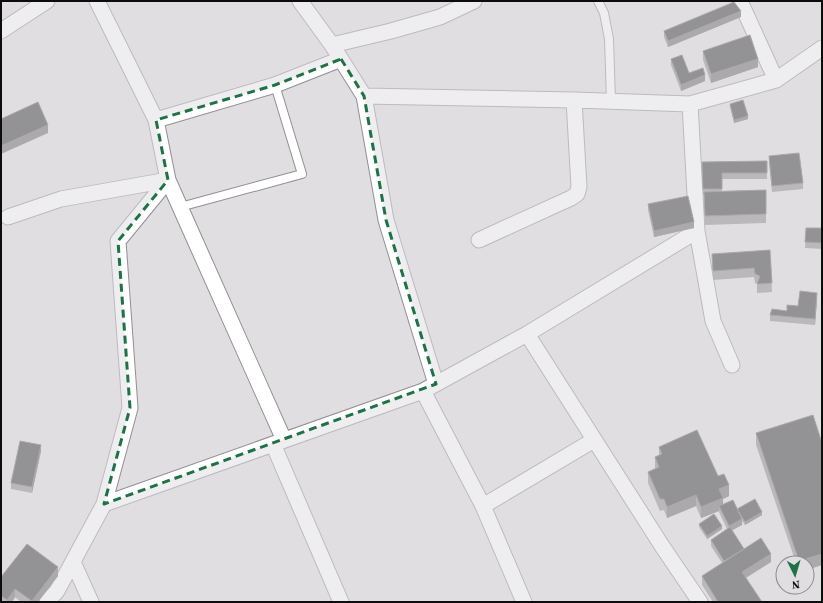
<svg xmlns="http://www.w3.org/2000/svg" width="823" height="603" viewBox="0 0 823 603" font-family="'Source Serif 4',serif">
<rect width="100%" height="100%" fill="#e0dee1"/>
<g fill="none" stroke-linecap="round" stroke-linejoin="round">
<!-- lane casing -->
<g stroke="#918f92" stroke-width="10">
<path id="lane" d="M 598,1 L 604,13 L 609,39 L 611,101
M 180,207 L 302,174 L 275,85"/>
</g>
<!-- street casing -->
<g stroke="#918f92" stroke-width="17">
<path id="street" d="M 300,1 L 332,45 L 364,96 L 386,220 L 436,384
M 740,1 L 776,80
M 1,31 L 47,1
M 332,45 L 391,31 L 440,17 L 474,1
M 364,96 L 574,100 L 690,104 L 776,80 L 822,48
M 690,104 L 697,231 L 713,321 L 732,365
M 156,120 L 275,85 L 341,59
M 8,217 L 61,199 L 168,180 L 284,440
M 479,240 L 571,198 L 577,194 L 579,187 L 574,100
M 527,334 L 662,546 L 700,602
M 423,391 L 483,506 L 524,602
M 273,444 L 341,602
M 104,504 L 423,391 L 527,334 L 697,231
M 483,506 L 594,440
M 73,562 L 91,602
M 47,602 L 57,591 L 104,504 L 130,408 L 118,241 L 168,180 L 156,120 L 97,1"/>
</g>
<!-- lane -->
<use href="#lane" stroke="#fff" stroke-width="8"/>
<!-- street -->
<use href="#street" stroke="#fff" stroke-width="15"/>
</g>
<!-- wall -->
<path fill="#8c8a8c" d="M 741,17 L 668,47 L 664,37 L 664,31 Z
M 703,51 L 758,67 L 711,83 L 703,60 Z
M 671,59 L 689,73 L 705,81 L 681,91 L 671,65 Z
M 730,104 L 748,119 L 734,123 L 730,107 Z
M 769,156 L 803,183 L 803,189 L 772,192 L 769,162 Z
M 767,161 L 767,179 L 722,179 L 722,191 L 766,190 L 766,223 L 705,225 L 704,195 L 703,195 L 702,162 Z
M 648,204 L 694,228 L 654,237 L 648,210 Z
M 806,228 L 822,228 L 822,249 L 805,248 Z
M 770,250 L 772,292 L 757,293 L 757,284 L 755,283 L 754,277 L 713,280 L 712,254 Z
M 817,299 L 815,325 L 770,321 L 770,315 L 787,311 Z
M 756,433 L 807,563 L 796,563 L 756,445 Z
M 659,447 L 718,476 L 729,496 L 723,499 L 723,505 L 737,509 L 762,515 L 745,525 L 742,521 L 742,525 L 732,530 L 744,549 L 771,562 L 746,578 L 762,602 L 713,602 L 702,585 L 702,576 L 722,563 L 711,546 L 711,540 L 727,529 L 719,512 L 719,511 L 701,518 L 696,506 L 667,518 L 664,510 L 660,511 L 648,483 L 648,472 L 655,469 L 655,457 L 659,456 Z
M 41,451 L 32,493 L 11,489 L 11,483 Z
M 699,524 L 722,529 L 707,539 L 699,527 Z
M 58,576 L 38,602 L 21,602 L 15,597 L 12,602 L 1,602 L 1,577 Z"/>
<!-- shaded-wall -->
<path fill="#6a686a" d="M 741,11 L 741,17 L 668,47 L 668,41 Z
M 758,59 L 758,67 L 711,83 L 711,74 Z
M 705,75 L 705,81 L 681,91 L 681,85 Z
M 748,116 L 748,119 L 734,123 L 734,120 Z
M 48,125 L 48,133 L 1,154 L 1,146 Z
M 694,222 L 694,228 L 654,237 L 654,231 Z
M 817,293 L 817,299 L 815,325 L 815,319 Z
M 41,445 L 41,451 L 32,493 L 32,487 Z
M 729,485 L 729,496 L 723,499 L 723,509 L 719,506 L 719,511 L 701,518 L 701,507 L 719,489 Z
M 696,495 L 696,506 L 667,518 L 667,507 Z
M 762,512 L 762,515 L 745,525 L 745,522 Z
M 742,519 L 742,525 L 729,532 L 729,526 Z
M 722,526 L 722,529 L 707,539 L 707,536 Z
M 771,554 L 771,562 L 742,580 L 742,572 Z
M 822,554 L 822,565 L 807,570 L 807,563 L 799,563 L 799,561 Z
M 58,567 L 58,576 L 38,602 L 32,602 L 32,601 Z
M 15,589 L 15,597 L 12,602 L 7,602 L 7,600 Z"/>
<!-- building -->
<path fill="#373537" stroke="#6a686a" d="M 734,2 L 741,11 L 668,41 L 664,31 Z
M 750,35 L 758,59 L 711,74 L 703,51 Z
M 682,55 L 689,73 L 703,68 L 705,75 L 681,85 L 671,59 Z
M 743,100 L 748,116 L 734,120 L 730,104 Z
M 38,102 L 48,125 L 1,146 L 1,119 Z
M 799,153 L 803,183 L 772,186 L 769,156 Z
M 767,161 L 767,173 L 722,173 L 722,189 L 703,189 L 702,162 Z
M 766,190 L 766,214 L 705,216 L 704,192 Z
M 688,196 L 694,222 L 654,231 L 648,204 Z
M 806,228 L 822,228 L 822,243 L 805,242 Z
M 770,250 L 772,283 L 757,284 L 760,276 L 755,274 L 754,268 L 713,271 L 712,254 Z
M 800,291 L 817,293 L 815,319 L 770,315 L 772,309 L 787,311 L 787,305 L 798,306 Z
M 813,415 L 822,443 L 822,554 L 799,561 L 756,433 Z
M 697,430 L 718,476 L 724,474 L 729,485 L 719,489 L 723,498 L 701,507 L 696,495 L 667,507 L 664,499 L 660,499 L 648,472 L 659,467 L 655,457 L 662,454 L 659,447 Z
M 20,441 L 41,445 L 32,487 L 11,483 Z
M 755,499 L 762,512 L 745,522 L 737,509 Z
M 733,500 L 742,519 L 729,526 L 719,506 Z
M 714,514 L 722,526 L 707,536 L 699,524 Z
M 730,527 L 744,549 L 724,561 L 711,540 Z
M 761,538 L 771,554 L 742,572 L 762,602 L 718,602 L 702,576 Z
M 27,544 L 58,567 L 32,601 L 15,589 L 7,600 L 1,596 L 1,583 L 2,581 L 1,579 L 1,577 Z"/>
<!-- marked area -->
<path d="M0 0H823V603H0ZM 341,59 L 364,96 L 386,220 L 436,384 L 104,504 L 130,408 L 118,241 L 168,180 L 156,120 L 275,85 Z" fill="#e0dee1" fill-opacity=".55" fill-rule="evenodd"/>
<path fill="none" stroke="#1e7244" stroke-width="3" stroke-dasharray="8 5" stroke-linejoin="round" d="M 341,59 L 364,96 L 386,220 L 436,384 L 104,504 L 130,408 L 118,241 L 168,180 L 156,120 L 275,85 Z"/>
<!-- border -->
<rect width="823" height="603" fill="none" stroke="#0d0c0d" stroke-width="4"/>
<!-- north arrow -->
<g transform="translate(795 575) rotate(175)"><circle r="19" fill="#e0dee1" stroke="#8c8a8c"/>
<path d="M0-3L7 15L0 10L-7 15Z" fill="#1e7244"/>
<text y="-6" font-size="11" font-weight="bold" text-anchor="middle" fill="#0d0c0d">N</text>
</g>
</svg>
